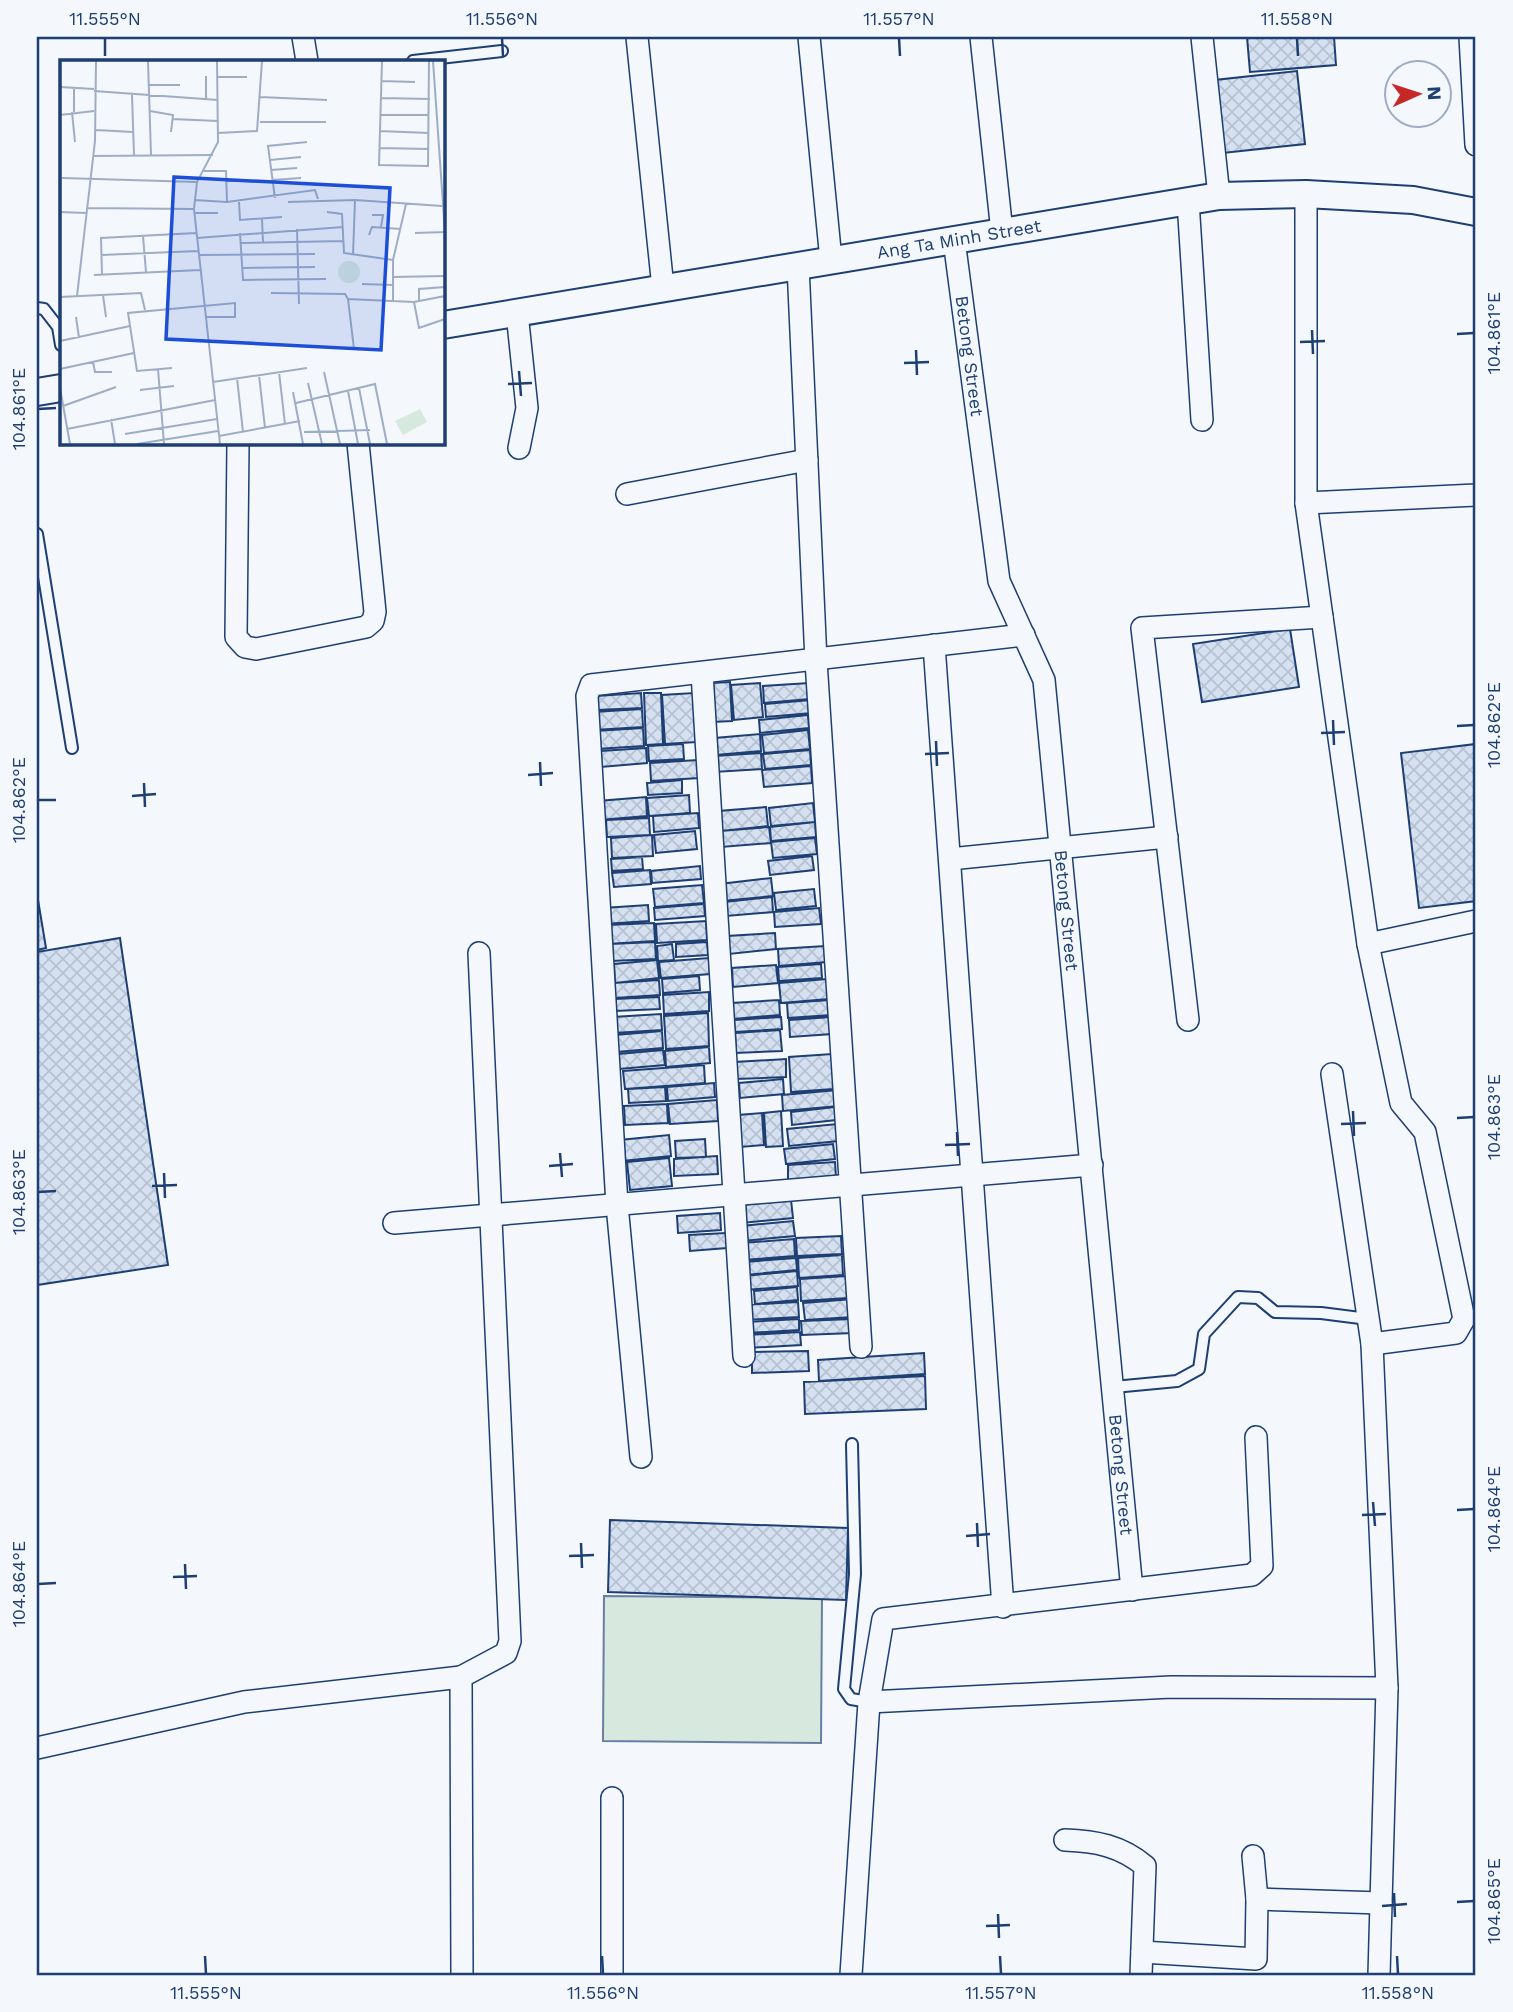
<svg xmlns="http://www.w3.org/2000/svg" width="1513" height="2012" viewBox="0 0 1513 2012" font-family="'Work Sans',sans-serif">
<defs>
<pattern id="building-cross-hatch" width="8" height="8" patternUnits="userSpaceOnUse" patternTransform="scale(1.75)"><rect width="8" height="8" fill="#d5e0f0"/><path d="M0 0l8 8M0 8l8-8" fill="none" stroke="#b6c1d1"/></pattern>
</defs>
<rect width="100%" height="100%" fill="#f4f7fb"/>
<!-- pitch -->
<path fill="#d7e8df" stroke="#687fa3" stroke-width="2" d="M 604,1596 L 822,1598 L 821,1743 L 603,1741 Z"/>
<!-- building -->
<path fill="url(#building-cross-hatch)" stroke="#1d3f73" stroke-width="2" d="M 1247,37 L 1334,37 L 1336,65 L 1250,72 Z
M 1297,71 L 1305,144 L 1223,153 L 1215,80 Z
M 1290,629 L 1299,687 L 1202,702 L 1193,644 Z
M 730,682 L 732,721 L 712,722 L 710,683 Z
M 760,683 L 763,717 L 734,720 L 731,685 Z
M 809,683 L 810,699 L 764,703 L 763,686 Z
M 641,693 L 642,708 L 597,710 L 596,696 Z
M 644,693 L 661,693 L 663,744 L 646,745 Z
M 694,693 L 696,742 L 665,744 L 662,695 Z
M 811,700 L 812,713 L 766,717 L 765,704 Z
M 642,709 L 643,727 L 594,730 L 593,712 Z
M 808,715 L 809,728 L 760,733 L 759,720 Z
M 643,728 L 644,746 L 596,749 L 595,731 Z
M 808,730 L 810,749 L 764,753 L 762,735 Z
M 760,734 L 761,751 L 716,755 L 715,738 Z
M 683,744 L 684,759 L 649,761 L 648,746 Z
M 1476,744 L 1476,901 L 1419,908 L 1401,753 Z
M 646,748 L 647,763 L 601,767 L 600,751 Z
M 810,750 L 811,765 L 765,769 L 763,754 Z
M 761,753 L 762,769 L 714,772 L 714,756 Z
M 698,760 L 699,778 L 651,781 L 650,763 Z
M 811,766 L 812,783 L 764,787 L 762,770 Z
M 682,780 L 682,793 L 648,795 L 647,783 Z
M 689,795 L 690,813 L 649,816 L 647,798 Z
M 646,797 L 647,816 L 599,820 L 598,801 Z
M 813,803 L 815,822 L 771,826 L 769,808 Z
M 766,807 L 768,826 L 721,831 L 719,811 Z
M 698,813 L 699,828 L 654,832 L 653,816 Z
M 649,818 L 650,835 L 607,837 L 606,820 Z
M 815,822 L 816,837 L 771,841 L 770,827 Z
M 769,827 L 771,843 L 721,847 L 720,831 Z
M 695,831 L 697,849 L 656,853 L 654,835 Z
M 652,835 L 653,856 L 612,858 L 611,838 Z
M 815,838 L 817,854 L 773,858 L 771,842 Z
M 812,856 L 814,870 L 770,875 L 768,861 Z
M 642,857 L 643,869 L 612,871 L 611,859 Z
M 700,866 L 701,879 L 652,883 L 651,871 Z
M 650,870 L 651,884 L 614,887 L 612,873 Z
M 771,878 L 773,896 L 722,901 L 720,884 Z
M 702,885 L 704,903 L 655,907 L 653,889 Z
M 814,889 L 816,906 L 776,910 L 774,893 Z
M 37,894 L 46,948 L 37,950 Z
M 772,897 L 773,912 L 726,916 L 724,902 Z
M 704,904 L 705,916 L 655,920 L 654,908 Z
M 648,905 L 649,921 L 604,924 L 603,908 Z
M 819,908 L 821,924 L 775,927 L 774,912 Z
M 706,921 L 707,940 L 657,943 L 656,924 Z
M 654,923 L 655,941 L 607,944 L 606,925 Z
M 775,933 L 776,949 L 729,954 L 727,936 Z
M 120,938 L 168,1265 L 37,1285 L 37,952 Z
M 655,942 L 656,959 L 611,961 L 610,944 Z
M 707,942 L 708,955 L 676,957 L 676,944 Z
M 672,944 L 674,960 L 658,961 L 657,946 Z
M 825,946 L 827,962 L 779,966 L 778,949 Z
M 709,958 L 710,974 L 661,978 L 659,962 Z
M 657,960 L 659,978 L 615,983 L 614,964 Z
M 821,964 L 822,978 L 779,981 L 778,967 Z
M 776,965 L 778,983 L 733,987 L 732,968 Z
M 699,976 L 700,990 L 663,993 L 662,979 Z
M 827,979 L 829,999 L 781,1003 L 779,983 Z
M 659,980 L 660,995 L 615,998 L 613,983 Z
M 709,992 L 709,1011 L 664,1014 L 663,995 Z
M 659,997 L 660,1009 L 615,1011 L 614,999 Z
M 779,1000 L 780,1015 L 733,1019 L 732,1003 Z
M 830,1000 L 831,1015 L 788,1018 L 787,1003 Z
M 708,1013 L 709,1046 L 666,1049 L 664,1016 Z
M 661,1014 L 662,1030 L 614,1033 L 613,1017 Z
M 781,1017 L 782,1029 L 735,1032 L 734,1020 Z
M 831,1017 L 832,1034 L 790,1037 L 789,1020 Z
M 780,1030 L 782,1051 L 736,1053 L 735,1033 Z
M 662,1031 L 663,1048 L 616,1052 L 615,1035 Z
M 709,1047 L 710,1063 L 666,1067 L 665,1051 Z
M 663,1050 L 665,1065 L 619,1069 L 618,1054 Z
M 832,1054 L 834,1089 L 791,1092 L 789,1057 Z
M 786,1059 L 786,1077 L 736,1079 L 735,1062 Z
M 704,1065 L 705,1083 L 625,1089 L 623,1071 Z
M 783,1079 L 784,1094 L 740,1098 L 739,1083 Z
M 714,1083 L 715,1097 L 668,1101 L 667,1087 Z
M 665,1087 L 666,1101 L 629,1103 L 628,1089 Z
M 838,1090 L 839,1106 L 783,1111 L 782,1095 Z
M 717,1100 L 718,1121 L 670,1124 L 668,1104 Z
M 667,1104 L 668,1123 L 625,1125 L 624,1106 Z
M 835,1107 L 836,1120 L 792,1125 L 791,1112 Z
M 781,1111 L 783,1146 L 766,1147 L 764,1113 Z
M 762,1113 L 764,1145 L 740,1147 L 738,1115 Z
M 837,1124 L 839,1141 L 789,1146 L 787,1129 Z
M 669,1135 L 671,1156 L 622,1161 L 620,1140 Z
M 705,1139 L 706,1157 L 676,1158 L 675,1141 Z
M 833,1144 L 835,1159 L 786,1164 L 784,1149 Z
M 717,1156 L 718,1174 L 674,1176 L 674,1159 Z
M 669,1158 L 672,1186 L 630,1190 L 627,1162 Z
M 835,1162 L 836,1178 L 788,1181 L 788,1165 Z
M 791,1200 L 793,1218 L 742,1223 L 741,1205 Z
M 720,1213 L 721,1230 L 678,1233 L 677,1216 Z
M 793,1221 L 795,1236 L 742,1241 L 741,1226 Z
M 726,1233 L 727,1248 L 690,1251 L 689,1235 Z
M 841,1236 L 842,1254 L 797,1256 L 796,1238 Z
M 794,1239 L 795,1256 L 743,1260 L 742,1243 Z
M 842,1255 L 843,1275 L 799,1278 L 798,1258 Z
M 796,1258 L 797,1270 L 745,1275 L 744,1262 Z
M 797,1271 L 798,1286 L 745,1290 L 744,1276 Z
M 847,1276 L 848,1298 L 801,1301 L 800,1279 Z
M 797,1287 L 798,1300 L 755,1304 L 754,1291 Z
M 853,1299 L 853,1317 L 805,1320 L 803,1303 Z
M 798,1302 L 799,1317 L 744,1320 L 743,1305 Z
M 799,1319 L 799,1330 L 747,1333 L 746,1322 Z
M 852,1319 L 853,1333 L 802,1335 L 801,1321 Z
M 800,1332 L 801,1345 L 748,1348 L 747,1335 Z
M 808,1351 L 809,1371 L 752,1373 L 752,1352 Z
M 924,1353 L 925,1374 L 819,1381 L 818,1360 Z
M 925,1376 L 926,1409 L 805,1414 L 804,1382 Z
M 610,1520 L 848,1528 L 846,1600 L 608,1592 Z"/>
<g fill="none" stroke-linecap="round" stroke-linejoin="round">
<!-- service casing -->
<g stroke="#1d3f73" stroke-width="14">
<path id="service" d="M 413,61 L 502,51
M 37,308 L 44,309 L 58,327 L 61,345
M 37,534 L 72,748
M 1114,1387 L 1177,1381 L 1199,1369 L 1204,1334 L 1238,1297 L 1258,1298 L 1275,1312 L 1321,1313 L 1368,1319
M 852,1444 L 855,1574 L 844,1689 L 851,1699 L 869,1702"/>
</g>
<!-- minor casing -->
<g stroke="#1d3f73" stroke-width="24">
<g id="minor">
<path d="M 303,37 L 307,61"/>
<path d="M 637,37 L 663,288"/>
<path d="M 809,37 L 831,260"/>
<path d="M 981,37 L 1002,232"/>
<path d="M 1202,37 L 1219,196"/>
<path d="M 1470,37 L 1476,145"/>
<path d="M 1306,194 L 1306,503 L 1368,944 L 1401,1103 L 1425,1132 L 1464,1319 L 1456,1333 L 1372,1344"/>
<path d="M 1188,201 L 1202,420"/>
<path id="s1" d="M 954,240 L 999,581 L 1044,680 L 1132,1590"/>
<path d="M 798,266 L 816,661 L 861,1347"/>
<path d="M 517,313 L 527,408 L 519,448"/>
<path d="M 238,443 L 236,637 L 245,647 L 256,649 L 366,627 L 373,621 L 375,612 L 358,443"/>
<path d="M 627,494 L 807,460"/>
<path d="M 1306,503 L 1476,495"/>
<path d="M 934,645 L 1003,1607"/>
<path d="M 702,673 L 744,1356"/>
<path d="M 950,859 L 1167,837"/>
<path d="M 1368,944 L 1476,921"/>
<path d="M 1188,1020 L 1142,628 L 1322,617"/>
<path d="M 1332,1074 L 1372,1344 L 1387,1688 L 1379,1975"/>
<path d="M 394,1223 L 1092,1165"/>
<path d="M 641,1457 L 617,1205 L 587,696 L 591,685 L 1024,635"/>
<path d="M 869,1702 L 1171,1687 L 1387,1688"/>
<path d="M 37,1748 L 244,1702 L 461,1677"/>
<path d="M 612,1798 L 612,1975"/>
<path d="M 1065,1840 C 1096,1841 1121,1846 1145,1866 L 1141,1975"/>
<path d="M 1257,1899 L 1381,1903"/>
<path d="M 1142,1952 L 1256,1959 L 1257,1899 L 1253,1856"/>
<path d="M 462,1975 L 461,1677 L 506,1653 L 510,1641 L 479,953"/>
<path d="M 851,1975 L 869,1702 L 883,1619 L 1252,1575 L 1262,1566 L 1256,1437"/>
</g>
</g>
<!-- tertiary casing -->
<g stroke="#1d3f73" stroke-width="30">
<g id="tertiary">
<path id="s2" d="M 443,325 L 1219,196 L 1306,194 L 1413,200 L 1476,212"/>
<path d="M 37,392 L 61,388"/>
</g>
</g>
<!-- service -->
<use href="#service" stroke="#f4f7fb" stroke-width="10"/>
<!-- minor -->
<use href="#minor" stroke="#f4f7fb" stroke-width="21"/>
<!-- tertiary -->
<use href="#tertiary" stroke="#f4f7fb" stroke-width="26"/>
</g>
<!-- ticks -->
<path fill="none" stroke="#1d3f73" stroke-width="2.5" d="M 105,38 L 105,56M 502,38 L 503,56M 899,38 L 900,56M 1297,38 L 1298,56M 1312,330 L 1313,354M 1457,334 L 1474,333M 1300,342 L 1325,341M 916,350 L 917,375M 904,363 L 929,362M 519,371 L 521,396M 508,384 L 532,383M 38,409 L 56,408M 1333,720 L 1334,745M 1457,726 L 1474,725M 1321,733 L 1345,732M 936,741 L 937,766M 925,754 L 949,753M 540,762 L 541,786M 528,775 L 553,773M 144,783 L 145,807M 132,796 L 156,794M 38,800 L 56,800M 1353,1111 L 1354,1136M 1457,1118 L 1474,1117M 1341,1124 L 1366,1123M 957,1132 L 958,1156M 945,1145 L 970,1144M 560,1153 L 562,1177M 549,1166 L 573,1164M 164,1173 L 165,1198M 152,1186 L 177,1185M 38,1192 L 56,1191M 1373,1502 L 1375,1526M 1457,1510 L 1474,1509M 1362,1515 L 1386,1514M 977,1523 L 978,1547M 966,1536 L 990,1534M 581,1543 L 582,1568M 569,1556 L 594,1555M 185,1564 L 186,1589M 173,1577 L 197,1576M 38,1584 L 56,1583M 1394,1893 L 1395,1917M 1457,1902 L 1474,1901M 1382,1906 L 1407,1904M 998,1914 L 999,1938M 986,1926 L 1010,1925M 205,1956 L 206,1974M 602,1956 L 603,1974M 1000,1956 L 1001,1974M 1397,1956 L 1398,1974"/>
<g text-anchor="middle" stroke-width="5" stroke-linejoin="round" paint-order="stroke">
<!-- street labels -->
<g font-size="18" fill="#1d3f73" stroke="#f4f7fb">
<text dy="6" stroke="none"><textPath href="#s2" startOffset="523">Ang Ta Minh Street</textPath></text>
<text dy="6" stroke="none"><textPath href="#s1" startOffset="117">Betong Street</textPath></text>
<text dy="6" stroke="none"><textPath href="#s1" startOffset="684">Betong Street</textPath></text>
<text dy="6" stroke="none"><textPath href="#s1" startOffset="1251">Betong Street</textPath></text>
</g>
</g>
<!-- overview -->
<g transform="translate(60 60)">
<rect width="385" height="385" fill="#f4f7fb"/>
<path d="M278 212a11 11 0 1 1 22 0a11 11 0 1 1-22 0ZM 360,349 L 367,362 L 343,375 L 335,361 Z" fill="#d7e8df"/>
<path fill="none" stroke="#9eadc5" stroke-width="2" d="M 88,1 L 91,95M 157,1 L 158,82 L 137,122 L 134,149 L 160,384M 322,1 L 319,105 L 368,106 L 369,1M 373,1 L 385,173M 158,17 L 187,17M 321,21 L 355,22M 89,25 L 120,25M 0,27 L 34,29M 34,31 L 158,40M 72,35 L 74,95M 200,37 L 267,40M 321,38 L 370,39M 146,39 L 146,16M 90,51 L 113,55 L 111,72M 12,52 L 15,82M 14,52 L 14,28M 0,55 L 34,51M 320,55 L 369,55M 112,59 L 158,61M 200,62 L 266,62M 36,70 L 73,72M 319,71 L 369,73M 158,73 L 197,71 L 202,1M 319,88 L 369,89M 33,96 L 153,95M 210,100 L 241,97M 211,110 L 237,108M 144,111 L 166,111 L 167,142M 2,118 L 137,122M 212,120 L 241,118M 167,121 L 212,121M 215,138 L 208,86 L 247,82M 134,140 L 167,142 L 255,130 L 258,139M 179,142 L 180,160 L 222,157M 228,142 L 295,140 L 382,146M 27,148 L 133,149M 0,152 L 26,153M 267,152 L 282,154 L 284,193 L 333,200M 134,153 L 158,153M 312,155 L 323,155 L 321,167M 202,159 L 203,182M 237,169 L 239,244M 180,173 L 183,220 L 266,219M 355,173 L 385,172M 309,175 L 312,167 L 341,169M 83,176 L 86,212M 137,178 L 283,167M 181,183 L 284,181M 41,195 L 138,191M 139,195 L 255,194M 293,195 L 295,140M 182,208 L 255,207M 42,214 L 41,178 L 136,173M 34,215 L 140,210M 333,217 L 385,216M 302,224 L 333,225M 211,233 L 285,234 L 288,239 L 354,242 L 385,236M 43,235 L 46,257M 17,236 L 35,81 L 36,1M 0,237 L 81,233 L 85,250M 288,239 L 294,289M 333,241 L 333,200 L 346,144M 359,241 L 359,229 L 385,227M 354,242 L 359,268 L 385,259M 16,257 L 19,278M 0,281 L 70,266M 33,302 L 35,312 L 52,312M 112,308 L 77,311 L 68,253 L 175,243 L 175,257 L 146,257M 0,309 L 74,293M 98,309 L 104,384M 219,312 L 225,364M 264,312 L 280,384M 199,315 L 205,368M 177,318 L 183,372M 153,322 L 247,308M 248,323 L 262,384M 0,328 L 10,384M 299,328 L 310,384M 80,330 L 114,326M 288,331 L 298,384M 233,332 L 243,384M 236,343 L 315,324 L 327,384M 3,346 L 56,327M 51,359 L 55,384M 7,369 L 155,340M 244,372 L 310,370M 65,374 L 157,359M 159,376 L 240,361M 77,384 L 158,371"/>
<path fill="#1d4ed8" fill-opacity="0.15" stroke="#1d4ed8" stroke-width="3.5" d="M 114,117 L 330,128 L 321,290 L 106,279 Z"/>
<rect width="385" height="385" fill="none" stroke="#1d3f73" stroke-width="3.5"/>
</g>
<!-- border -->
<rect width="1513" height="2012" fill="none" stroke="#f4f7fb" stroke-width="77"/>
<!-- north arrow -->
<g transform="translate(1418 94) rotate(87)"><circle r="33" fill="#f4f7fb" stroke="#9eadc5" stroke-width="2"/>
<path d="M0-5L12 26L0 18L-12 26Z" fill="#c62828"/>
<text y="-10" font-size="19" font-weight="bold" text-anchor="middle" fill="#1d3f73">N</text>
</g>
<rect x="38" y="38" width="1436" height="1936" fill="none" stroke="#1d3f73" stroke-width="2.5"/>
<g font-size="18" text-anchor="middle" fill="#1d3f73">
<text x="105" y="25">11.555°N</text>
<text x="502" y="25">11.556°N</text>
<text x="899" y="25">11.557°N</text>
<text x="1297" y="25">11.558°N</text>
<text transform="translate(1494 333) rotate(-90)" y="6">104.861°E</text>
<text transform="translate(19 409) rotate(-90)" y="6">104.861°E</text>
<text transform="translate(1494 725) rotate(-90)" y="6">104.862°E</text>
<text transform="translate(19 800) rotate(-90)" y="6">104.862°E</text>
<text transform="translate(1494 1117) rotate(-90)" y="6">104.863°E</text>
<text transform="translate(19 1192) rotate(-90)" y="6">104.863°E</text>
<text transform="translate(1494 1509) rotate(-90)" y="6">104.864°E</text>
<text transform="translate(19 1584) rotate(-90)" y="6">104.864°E</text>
<text transform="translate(1494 1901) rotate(-90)" y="6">104.865°E</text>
<text x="206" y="1999">11.555°N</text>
<text x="603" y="1999">11.556°N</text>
<text x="1001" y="1999">11.557°N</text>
<text x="1398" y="1999">11.558°N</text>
</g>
</svg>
